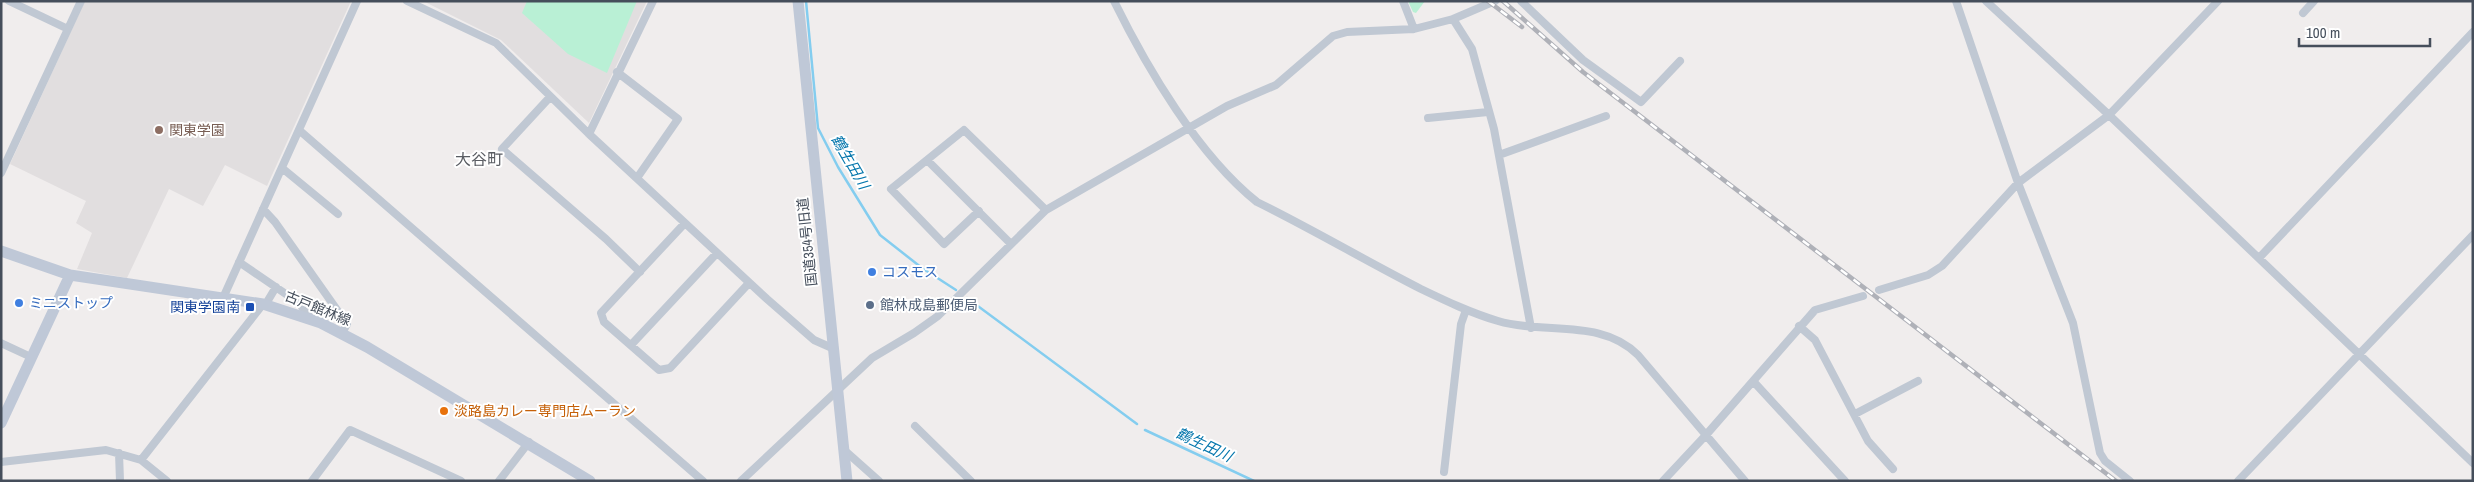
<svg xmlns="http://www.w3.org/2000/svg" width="2474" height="482" viewBox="0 0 2474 482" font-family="'Archivo Narrow','Noto Sans JP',sans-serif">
<rect width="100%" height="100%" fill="#f0eded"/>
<!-- education -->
<path fill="#e1dedf" d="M 85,1 L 351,1 L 267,186 L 225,165 L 203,206 L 169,189 L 127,278 L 77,269 L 92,233 L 76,223 L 86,201 L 10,164 Z
M 423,1 L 647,1 L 589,123 L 501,40 Z"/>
<!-- green -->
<path fill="#b9f0d5" d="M 527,1 L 637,1 L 607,73 L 568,54 L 522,13 Z
M 1408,1 L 1425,1 L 1416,13 L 1413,12 Z"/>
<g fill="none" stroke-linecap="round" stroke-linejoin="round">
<!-- stream -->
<path stroke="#84cdef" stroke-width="2.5" d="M 806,1 L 818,128 L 838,167 L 880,235 L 922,268 L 956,290
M 967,298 L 1137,424
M 1145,430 L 1254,481"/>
<!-- street -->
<path stroke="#c0c8d3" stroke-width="8" d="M 9,1 L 68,29
M 407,1 L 496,43 L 589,134 L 767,299 L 814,340 L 832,348
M 1114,1 C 1147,68 1198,155 1257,202 C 1312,229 1366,261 1421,289 C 1446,301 1471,313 1498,321 C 1546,335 1601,318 1638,355 L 1745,481
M 1403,1 L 1414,29
M 1521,1 L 1583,60 L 1641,102 L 1680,61
M 1956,1 L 2018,183 L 2073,323 L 2100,453 L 2105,461 L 2130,481
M 1986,1 L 2109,115 L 2473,463
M 2303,13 L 2314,1
M 1453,19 L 1495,1
M 617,72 L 678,119 L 637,178
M 550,97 L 502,149 L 606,239 L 640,272
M 1428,118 L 1488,112
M 299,130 L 703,481
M 589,134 L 653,1
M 1499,155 L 1606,116
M 927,160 L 1011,244
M 282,168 L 338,214
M 1,173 L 81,1
M 263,209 L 275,222 L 347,324 L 342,333
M 979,211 L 944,244 L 891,189 L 964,130 L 1046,210
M 685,223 L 601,313 L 604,322 L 659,370 L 670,368 L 749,283
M 2259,258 L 2473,32
M 239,262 L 299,303 L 311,319
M 1879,290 L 1928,275 L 1942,266 L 2018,183 L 2109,115 L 2218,1
M 223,298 L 357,1
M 1799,326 L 1815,340 L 1868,441 L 1893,469
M 1,343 L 31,357
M 631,345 L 717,253
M 1753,381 L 1845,481
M 1855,414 L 1918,381
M 915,426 L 971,481
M 843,449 L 879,481
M 119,453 L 120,481
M 141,460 L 263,304 L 267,302 L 276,287
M 1,462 L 106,450 L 141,460 L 167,481
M 1444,472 L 1461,324 L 1466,310
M 312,481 L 350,430 L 461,481
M 499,481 L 529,442
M 741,481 L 872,358 L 914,333 L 938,316 L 1046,210 L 1227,106 L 1276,85 L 1333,36 L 1347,32 L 1414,29 L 1453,19 L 1472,49 L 1494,129 L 1531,328
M 1663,481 L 1706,435 L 1815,310 L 1863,296
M 2238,481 L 2473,235"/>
<!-- secondary -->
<path stroke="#bfc8d7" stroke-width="11" d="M 798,1 L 847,481
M 1,251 L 70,275 L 263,304 L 321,323 L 367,347 L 590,481
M 1,423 L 70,275"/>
<!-- rail casing -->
<g stroke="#afb1b8" stroke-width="4.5">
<path id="rail" d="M 1488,1 L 1522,27
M 1503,1 L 1583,72 L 2116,481"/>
</g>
<!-- rail -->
<use href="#rail" stroke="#fff" stroke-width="2.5" stroke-dasharray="8" stroke-linecap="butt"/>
</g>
<!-- markers -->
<circle fill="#8d6e63" stroke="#fff" stroke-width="2" cx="159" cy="130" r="5"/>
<g fill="#3f7fe0" stroke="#fff" stroke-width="2">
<circle cx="872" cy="272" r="5"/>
<circle cx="19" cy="303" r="5"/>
</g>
<circle fill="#5c6f8a" stroke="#fff" stroke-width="2" cx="870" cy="305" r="5"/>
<rect fill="#1a4fb4" stroke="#fff" stroke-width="2" x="245" y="302" width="10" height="10" rx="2.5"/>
<circle fill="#e8710a" stroke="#fff" stroke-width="2" cx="444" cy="411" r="5"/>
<g text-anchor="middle" stroke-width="4" stroke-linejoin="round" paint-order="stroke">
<!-- education labels -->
<g font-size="14" fill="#785e54" stroke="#fff" text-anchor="start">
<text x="169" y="135">関東学園</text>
</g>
<!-- street labels -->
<g font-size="14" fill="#454e5b" stroke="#fff">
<text transform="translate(807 242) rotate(-96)" y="5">国道354号旧道</text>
<text transform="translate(318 308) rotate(22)" y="5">古戸館林線</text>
</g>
<!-- shop labels -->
<g font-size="14" fill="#366cbe" stroke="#fff" text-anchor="start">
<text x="882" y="277">コスモス</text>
<text x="29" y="308">ミニストップ</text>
</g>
<!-- service labels -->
<g font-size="14" fill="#4e5e75" stroke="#fff" text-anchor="start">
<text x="880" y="310">館林成島郵便局</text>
</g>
<!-- transit labels -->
<g font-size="14" fill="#164399" stroke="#fff" text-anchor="end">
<text x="240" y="312">関東学園南</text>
</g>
<!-- food labels -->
<g font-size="14" fill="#c56008" stroke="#fff" text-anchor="start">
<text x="454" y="416">淡路島カレー専門店ムーラン</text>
</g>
<!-- water labels -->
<g font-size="15" font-style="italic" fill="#0677ad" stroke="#fff">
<text transform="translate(850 162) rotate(60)" y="5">鶴生田川</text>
<text transform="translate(1204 445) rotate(25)" y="5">鶴生田川</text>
</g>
<!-- quarter labels -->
<g font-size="16" fill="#5a5d63" stroke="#fff">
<text x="479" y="165">大谷町</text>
</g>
</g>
<!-- border -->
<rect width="2474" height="482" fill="none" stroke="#454e5b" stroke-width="5"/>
<!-- scale -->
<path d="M2299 38v8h131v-8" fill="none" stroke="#454e5b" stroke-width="2.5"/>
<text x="2306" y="38" font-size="15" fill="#454e5b" stroke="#ffffff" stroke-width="4" paint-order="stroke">100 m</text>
</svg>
